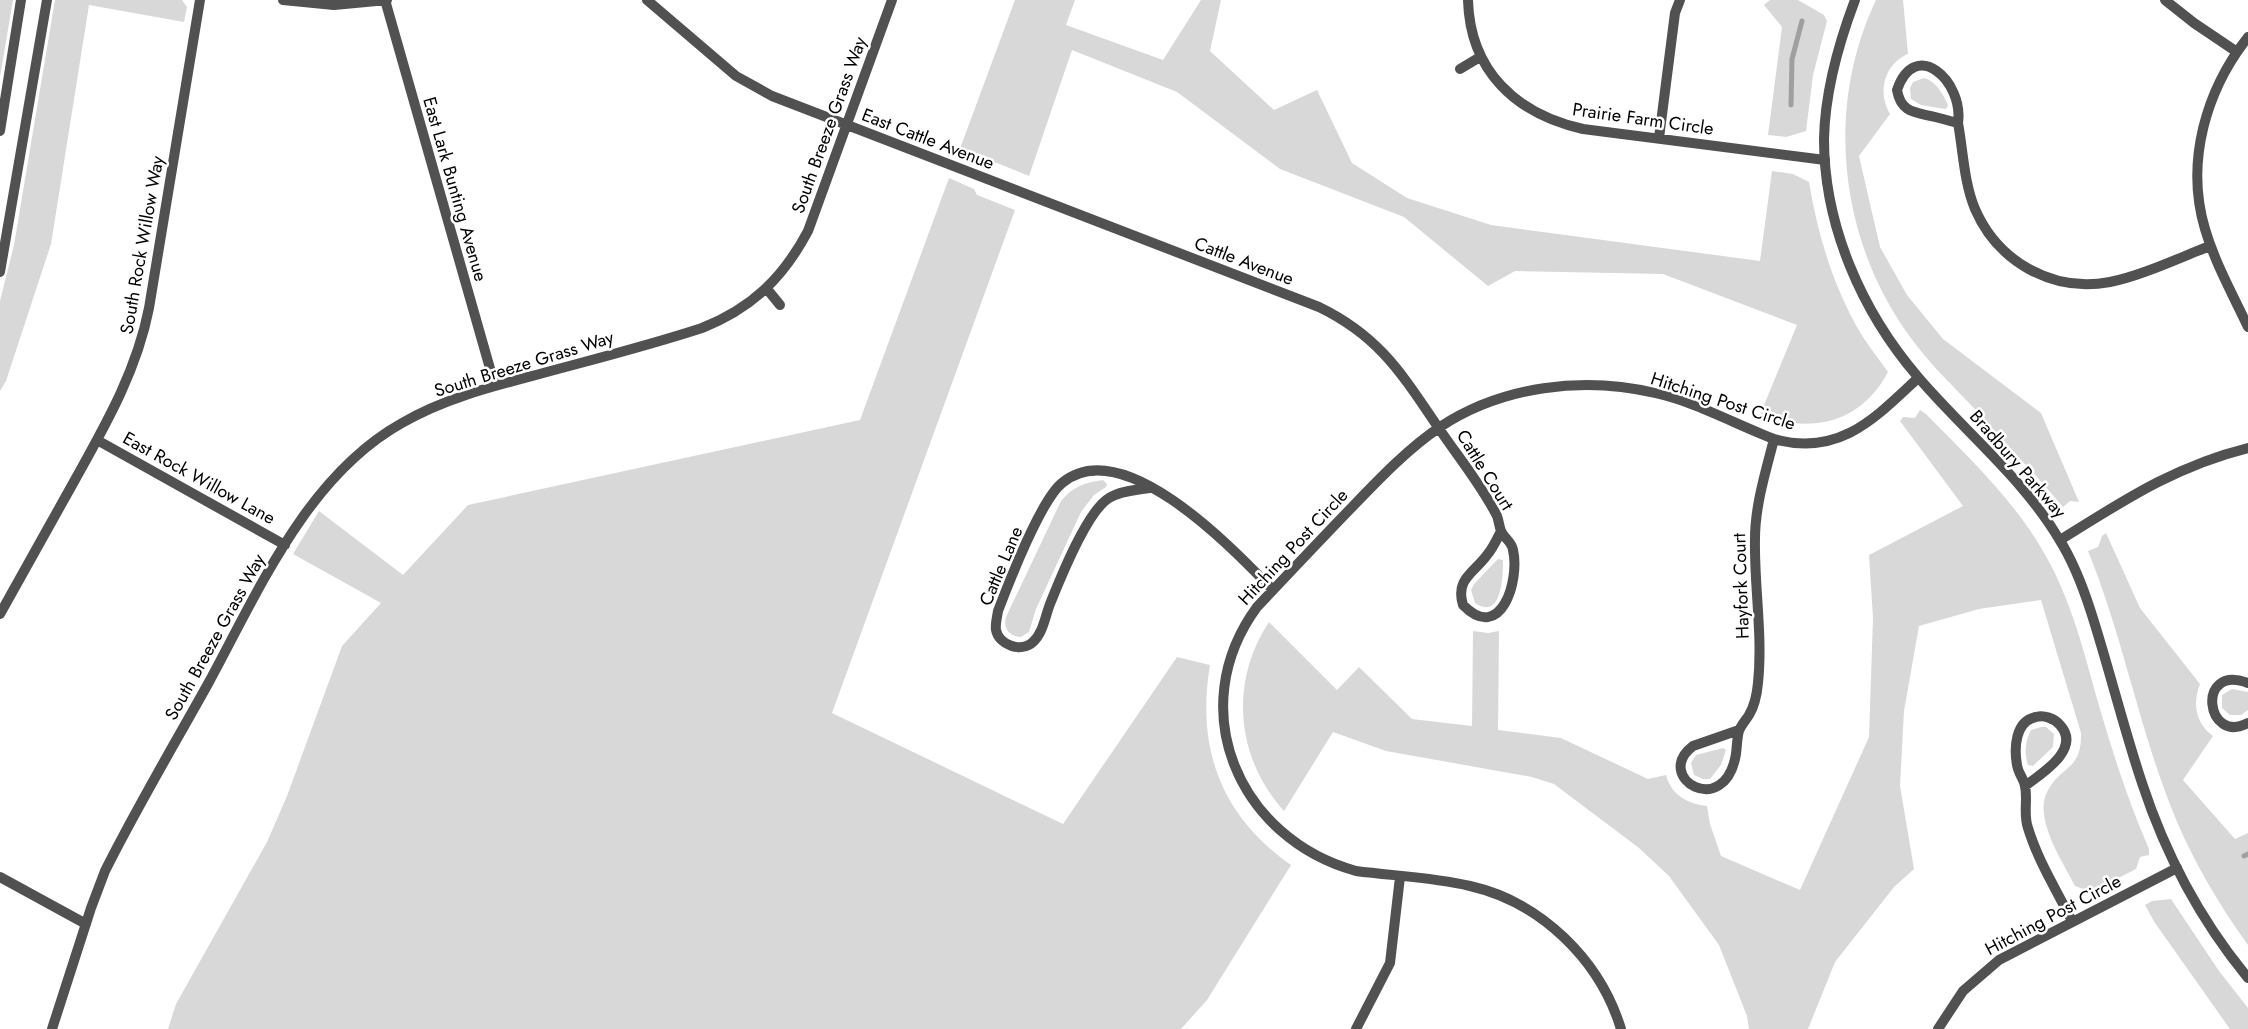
<svg xmlns="http://www.w3.org/2000/svg" width="2248" height="1029" viewBox="0 0 2248 1029" font-family="Jost,sans-serif">
<rect width="100%" height="100%" fill="#fff"/>
<!-- green -->
<path fill="#d8d8d8" d="M 0,0 L 13,0 L 0,77 Z
M 55,0 L 182,0 L 187,7 L 184,22 L 89,5 L 51,244 L 6,381 L 0,391 L 0,301 L 14,245 Z
M 1015,0 L 1075,0 L 1066,25 L 1163,60 L 1201,0 L 1221,0 L 1210,51 L 1274,110 L 1317,90 L 1352,163 L 1407,198 L 1491,225 L 1760,261 L 1772,171 L 1793,174 L 1809,182 C 1818,236 1833,286 1861,334 C 1869,347 1879,359 1888,372 C 1861,423 1812,434 1760,415 L 1797,325 L 1663,274 L 1515,271 L 1488,286 L 1404,217 L 1280,169 L 1177,92 L 1072,50 L 1029,176 L 997,163 L 986,164 L 958,154 Z
M 1770,0 L 1798,0 L 1824,15 L 1827,21 L 1813,75 L 1806,131 L 1786,137 L 1768,135 L 1782,27 L 1764,5 Z
M 1876,0 L 1903,0 L 1908,54 C 1884,64 1877,93 1890,114 L 1859,156 L 1880,247 L 1907,295 L 1943,339 L 2041,413 L 2079,502 L 2070,501 L 2063,507 L 2045,486 C 2020,459 1996,432 1971,405 C 1949,382 1926,360 1908,334 C 1839,238 1825,107 1876,0 Z
M 1924,78 C 1936,81 1943,94 1948,105 L 1947,108 L 1945,109 L 1921,105 L 1911,99 L 1910,88 L 1913,82 Z
M 949,178 L 974,189 L 977,195 L 1015,210 L 832,713 L 1063,824 L 1177,657 L 1210,665 C 1196,748 1221,816 1291,865 L 1207,1000 L 1181,1029 L 168,1029 L 176,1004 L 267,842 L 287,796 L 342,646 L 381,603 L 293,554 L 319,511 L 403,575 L 468,505 L 860,420 Z
M 1920,410 L 1926,414 C 1966,455 2010,496 2040,546 C 2071,596 2084,653 2100,709 C 2114,757 2129,803 2149,849 L 2149,855 L 2140,857 L 2136,869 L 2091,892 L 2075,886 C 2063,862 2032,817 2048,790 C 2062,765 2082,770 2081,733 L 2041,600 L 1979,609 L 1919,626 L 1904,711 L 1900,786 L 1914,869 L 1894,887 L 1835,962 L 1808,1029 L 1749,1029 L 1747,1016 L 1719,945 L 1669,876 L 1639,848 L 1554,784 L 1532,777 L 1386,751 L 1333,732 L 1284,811 C 1236,758 1229,682 1269,622 L 1337,690 L 1359,667 L 1412,719 L 1472,726 L 1473,631 L 1488,633 L 1499,631 L 1498,730 L 1561,738 L 1648,779 L 1666,775 C 1671,795 1688,804 1707,806 L 1710,824 L 1721,856 L 1800,890 L 1869,737 L 1873,618 L 1869,555 L 1963,506 L 1900,421 L 1903,417 L 1915,418 Z
M 1103,480 L 1107,484 L 1106,487 L 1094,495 L 1081,512 L 1036,609 L 1029,632 L 1021,637 C 1009,636 1003,629 1006,617 L 1061,501 C 1072,487 1086,482 1103,480 Z
M 2106,533 L 2140,608 L 2200,684 C 2192,704 2196,724 2213,736 L 2183,780 L 2235,839 L 2248,833 L 2248,945 C 2217,902 2190,856 2171,807 C 2138,723 2122,634 2088,551 L 2098,547 L 2102,536 Z
M 1498,559 L 1503,560 C 1503,576 1502,621 1475,603 L 1471,590 L 1474,584 Z
M 2232,689 L 2248,692 L 2248,710 L 2241,715 L 2230,715 L 2222,708 L 2222,695 Z
M 2041,727 L 2046,727 L 2054,734 L 2053,747 L 2033,766 L 2028,765 C 2024,754 2025,741 2031,730 Z
M 1723,748 L 1726,750 L 1721,765 L 1710,779 L 1703,779 L 1694,775 L 1691,763 L 1696,755 Z
M 2171,899 L 2219,971 L 2248,1008 L 2248,1029 L 2230,1029 L 2155,923 L 2145,905 L 2152,901 Z"/>
<g fill="none" stroke-linecap="round" stroke-linejoin="round">
<!-- stream -->
<path stroke="#9f9f9f" stroke-width="5" d="M 1791,105 L 1792,59 L 1802,21
M 2244,856 L 2248,854"/>
<!-- minor -->
<path stroke="#515151" stroke-width="10" d="M 283,0 L 334,5 L 387,0
M 385,0 L 495,386
M 647,0 L 736,76 L 772,96 L 1319,307 C 1381,337 1403,376 1440,430 C 1459,458 1482,486 1497,516 C 1499,521 1499,526 1501,531 C 1504,538 1512,542 1513,550 C 1520,580 1501,644 1463,605 C 1455,579 1474,573 1487,555 C 1493,548 1497,539 1501,531
M 1468,0 C 1470,71 1516,114 1583,129 L 1825,160
M 2165,0 L 2194,23 L 2237,52
M 2248,37 C 2206,90 2185,162 2205,229 C 2215,263 2233,295 2248,327
M 1460,69 L 1480,57
M 1958,123 C 1950,121 1943,119 1935,117 C 1915,112 1901,113 1897,90 C 1915,37 1964,81 1958,123 C 1963,150 1964,183 1975,209 C 1998,262 2053,293 2110,282 C 2141,276 2181,257 2210,246
M 1659,138 L 1675,13 L 1680,0
M 767,289 L 780,305
M 97,440 L 285,545
M 1149,488 C 1136,490 1120,491 1109,498 C 1087,511 1060,579 1050,604 C 1045,617 1043,633 1033,642 C 1021,653 999,645 996,630 C 995,624 997,618 998,611 C 1009,582 1041,500 1062,483 C 1123,432 1234,550 1273,590
M 2060,540 C 2123,501 2175,466 2248,448
M 0,614 C 25,569 51,523 76,478 C 106,424 137,370 149,308 L 200,0
M 2248,683 C 2195,663 2206,746 2248,723
M 1739,730 L 1693,746 C 1652,777 1725,821 1736,754 C 1737,746 1737,738 1739,731 C 1741,725 1746,720 1749,715 C 1755,705 1757,694 1758,683 C 1763,635 1754,586 1755,539 C 1755,505 1766,471 1774,439
M 2025,786 C 2041,774 2082,749 2060,725 C 2054,718 2044,715 2036,717 C 2015,721 2014,748 2017,765 C 2018,773 2024,779 2025,786 C 2028,800 2023,814 2028,828 C 2038,861 2057,891 2072,921
M 0,877 L 86,924
M 52,1029 L 91,908 L 105,871 C 137,807 174,745 209,682 C 259,590 307,476 402,423 C 443,399 490,387 536,375 C 591,360 647,346 702,328 C 752,308 783,278 808,231 L 892,0
M 1356,1029 L 1390,963 L 1400,877
M 1621,1029 C 1600,960 1541,902 1470,886 C 1433,877 1394,876 1356,871 C 1239,839 1182,709 1257,607 C 1290,572 1323,537 1356,503 C 1382,476 1409,448 1440,427 C 1502,386 1583,376 1655,393 C 1696,402 1735,424 1774,439 C 1840,457 1875,418 1918,378
M 1938,1029 L 1963,991 L 1999,960 L 2177,868"/>
<!-- tertiary -->
<path stroke="#515151" stroke-width="10" d="M 1855,0 C 1838,45 1825,91 1824,139 C 1824,226 1862,312 1918,377 C 1964,431 2022,477 2059,539 C 2073,561 2083,587 2091,612 C 2109,668 2123,726 2142,783 C 2165,853 2201,921 2248,978
M 0,131 L 21,0
M 0,272 L 47,0"/>
</g>
<g text-anchor="middle" stroke-width="5" stroke-linejoin="round" paint-order="stroke">
<!-- street labels -->
<g font-size="18" fill="#000" stroke="#fff">
<text transform="translate(1643 119) rotate(8)" y="6">Prairie Farm Circle</text>
<text transform="translate(829 125) rotate(-70)" y="6">South Breeze Grass Way</text>
<text transform="translate(928 139) rotate(21)" y="6">East Cattle Avenue</text>
<text transform="translate(455 189) rotate(74)" y="6">East Lark Bunting Avenue</text>
<text transform="translate(142 245) rotate(-80)" y="6">South Rock Willow Way</text>
<text transform="translate(1244 261) rotate(21)" y="6">Cattle Avenue</text>
<text transform="translate(524 364) rotate(-17)" y="6">South Breeze Grass Way</text>
<text transform="translate(1723 401) rotate(18)" y="6">Hitching Post Circle</text>
<text transform="translate(2018 464) rotate(49)" y="6">Bradbury Parkway</text>
<text transform="translate(1485 470) rotate(58)" y="6">Cattle Court</text>
<text transform="translate(199 478) rotate(29)" y="6">East Rock Willow Lane</text>
<text transform="translate(1293 547) rotate(-47)" y="6">Hitching Post Circle</text>
<text transform="translate(1001 566) rotate(-67)" y="6">Cattle Lane</text>
<text transform="translate(1741 586) rotate(-92)" y="6">Hayfork Court</text>
<text transform="translate(215 637) rotate(-61)" y="6">South Breeze Grass Way</text>
<text transform="translate(2053 915) rotate(-28)" y="6">Hitching Post Circle</text>
</g>
</g>
</svg>
